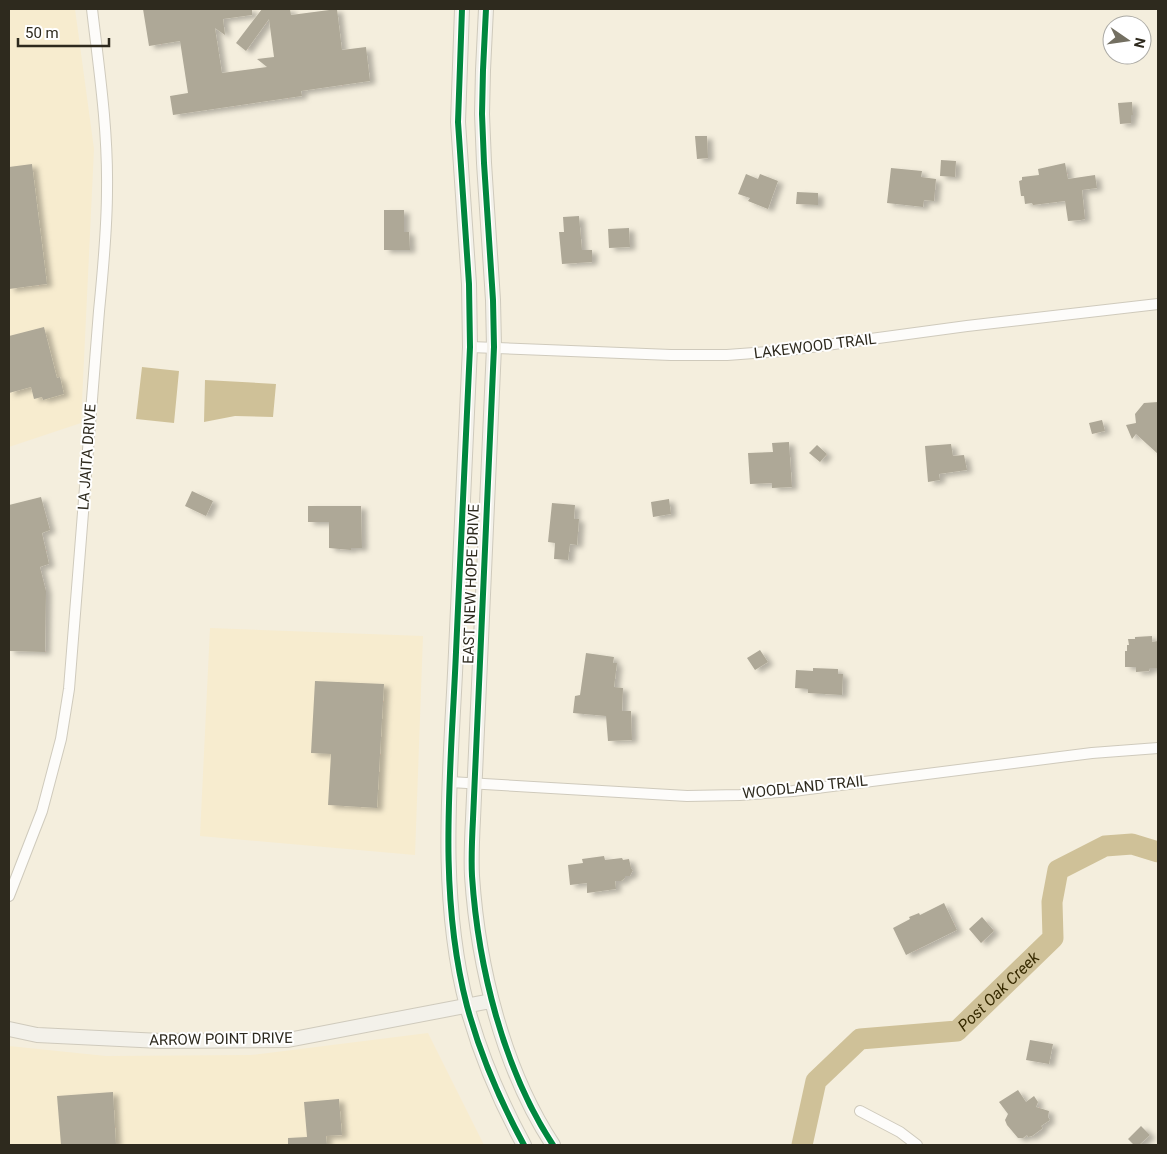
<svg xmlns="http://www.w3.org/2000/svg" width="1167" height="1154" viewBox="0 0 1167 1154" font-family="Roboto,sans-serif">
<defs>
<filter id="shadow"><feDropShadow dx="5.5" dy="3" stdDeviation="2.5" flood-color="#0004"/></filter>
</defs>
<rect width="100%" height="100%" fill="#f4eedd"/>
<!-- built -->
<path fill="#f7eccf" d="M 9,9 L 75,9 L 94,149 L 81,423 L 9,447 Z
M 210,628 L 423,636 L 415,855 L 200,836 Z
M 428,1033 L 484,1145 L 9,1145 L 9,1046 L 106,1056 L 251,1055 Z"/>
<!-- water -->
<path fill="#cfc198" d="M 142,367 L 179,371 L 174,423 L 136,419 Z
M 205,380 L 276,384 L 273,417 L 235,416 L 204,422 Z"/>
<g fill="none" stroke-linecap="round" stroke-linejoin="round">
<!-- river -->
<path stroke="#cfc198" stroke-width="21" id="s1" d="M 802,1145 L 816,1081 L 860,1039 L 957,1031 L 1053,938 L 1052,902 L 1058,870 L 1105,846 L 1132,844 L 1158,852"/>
</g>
<!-- building -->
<path fill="#aea897" filter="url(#shadow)" d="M 143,9 L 252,9 L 252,15 L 223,19 L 225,35 L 215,28 L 222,73 L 267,67 L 257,59 L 274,57 L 269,19 L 246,51 L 236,43 L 262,9 L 290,9 L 291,15 L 337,9 L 342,50 L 366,47 L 370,81 L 301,91 L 302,96 L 173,115 L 170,96 L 188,93 L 180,41 L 149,46 Z
M 1132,102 L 1133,115 L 1131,115 L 1131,123 L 1120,124 L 1118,103 Z
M 695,136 L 707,136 L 708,158 L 697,159 Z
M 941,160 L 956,161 L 955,177 L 940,176 Z
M 1065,163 L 1068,179 L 1095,175 L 1097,188 L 1082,190 L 1085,219 L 1081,220 L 1068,221 L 1065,201 L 1033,205 L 1032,203 L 1025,204 L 1024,196 L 1021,196 L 1019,181 L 1022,180 L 1022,177 L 1039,175 L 1038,169 Z
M 32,164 L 47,284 L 9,289 L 9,167 Z
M 891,168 L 922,171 L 921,177 L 936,179 L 934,201 L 924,200 L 923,207 L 887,203 Z
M 746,174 L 758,179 L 760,174 L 778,181 L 768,209 L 748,201 L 750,198 L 738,194 Z
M 797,192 L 818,193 L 818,205 L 796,204 Z
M 384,210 L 404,210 L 404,232 L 409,232 L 410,250 L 384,250 Z
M 579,216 L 582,250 L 592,250 L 592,262 L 562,264 L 559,232 L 564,232 L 563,217 Z
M 629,228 L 630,247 L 609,248 L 608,229 Z
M 44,327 L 57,378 L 60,377 L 64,394 L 43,400 L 42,397 L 34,399 L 31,387 L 9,393 L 9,336 Z
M 1158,402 L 1158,454 L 1136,434 L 1132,439 L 1126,425 L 1136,423 L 1135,414 L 1144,403 Z
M 1102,420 L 1105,431 L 1092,434 L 1089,423 Z
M 789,442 L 792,487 L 772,488 L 772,483 L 750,484 L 748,453 L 773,452 L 772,443 Z
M 951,444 L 953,456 L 964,455 L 967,470 L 939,474 L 940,480 L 928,482 L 925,446 Z
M 817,445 L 827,454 L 820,462 L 809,453 Z
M 192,491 L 213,501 L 206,516 L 185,506 Z
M 41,497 L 50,530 L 42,533 L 49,564 L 40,567 L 46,591 L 45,652 L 9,651 L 9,505 Z
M 669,499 L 671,514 L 653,517 L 651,502 Z
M 552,503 L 575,505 L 574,519 L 579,519 L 577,545 L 570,544 L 568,560 L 554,559 L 555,543 L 548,542 Z
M 308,506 L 361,506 L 362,548 L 351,548 L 351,550 L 329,548 L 329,522 L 308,522 Z
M 1152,636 L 1152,642 L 1158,641 L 1158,668 L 1150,668 L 1149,671 L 1136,672 L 1136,667 L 1125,667 L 1125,651 L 1127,651 L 1127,645 L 1129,645 L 1128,639 L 1135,639 L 1135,637 Z
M 760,650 L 768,662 L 755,670 L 747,658 Z
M 586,653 L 614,657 L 613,663 L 617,663 L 614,687 L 623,688 L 622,711 L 631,711 L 632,740 L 608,741 L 606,716 L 573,713 L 575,696 L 580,695 Z
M 813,668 L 838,669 L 838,674 L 843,674 L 842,695 L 808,693 L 808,689 L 795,688 L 796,670 L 813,671 Z
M 315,681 L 384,684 L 377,808 L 328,805 L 331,754 L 311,753 Z
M 604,856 L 605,860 L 622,858 L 623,860 L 629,859 L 631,868 L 633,870 L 630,876 L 625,876 L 625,878 L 621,881 L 615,881 L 616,889 L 587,893 L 587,883 L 570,885 L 568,865 L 583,863 L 582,859 Z
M 944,903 L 957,930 L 906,955 L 893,928 L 910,919 L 909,917 L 919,913 L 920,915 Z
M 982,917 L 994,931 L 981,943 L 969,929 Z
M 1030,1040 L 1053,1044 L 1049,1064 L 1026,1060 Z
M 1018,1090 L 1026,1102 L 1034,1096 L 1038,1102 L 1036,1107 L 1049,1111 L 1048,1117 L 1050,1120 L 1041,1126 L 1043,1128 L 1032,1136 L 1028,1137 L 1027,1135 L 1023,1138 L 1018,1138 L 1007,1125 L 1005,1120 L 1008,1114 L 999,1102 Z
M 113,1092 L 116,1145 L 61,1145 L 57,1096 Z
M 339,1099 L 342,1135 L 326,1136 L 327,1145 L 288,1145 L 288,1138 L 307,1137 L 304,1102 Z
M 1141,1126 L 1150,1135 L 1139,1145 L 1134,1145 L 1128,1139 Z"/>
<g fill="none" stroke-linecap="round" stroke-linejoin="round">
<!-- street casing -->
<g stroke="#cfcabc" stroke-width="12">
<path id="street" d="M 470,347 L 671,355 L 727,355 L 782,351 L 967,326 L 1158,304
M 450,782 L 687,796 L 740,795 L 793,791 L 1092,753 L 1158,748
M 9,896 L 42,811 L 61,739 L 69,689 L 99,311 C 103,271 107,231 107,190 C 108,129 99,69 92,9
M 860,1111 L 900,1132 L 917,1145"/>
</g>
<!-- secondary casing -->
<g stroke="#cfcabc" stroke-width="16">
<path id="secondary" d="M 462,9 L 458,122 L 469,284 L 470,347 C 465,449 461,551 456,652 C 451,769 437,891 467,1006 C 480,1054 500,1101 524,1145
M 486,9 L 483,70 L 482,114 L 484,163 L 493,300 L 494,347 L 473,819 C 472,838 471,857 472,876 C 478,966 503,1069 553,1145
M 9,1029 L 37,1035 L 161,1041 L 288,1040 L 491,1001"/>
</g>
<!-- street -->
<use href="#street" stroke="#fdfcfa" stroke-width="10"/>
<!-- secondary -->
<use href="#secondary" stroke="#f3f1ea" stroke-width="14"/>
<!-- cycleway casing -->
<g stroke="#fff" stroke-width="9">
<path id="cycleway" d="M 462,9 L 458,122 L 469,284 L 470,347 C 465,449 461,551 456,652 C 451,769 437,891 467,1006 C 480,1054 500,1101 524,1145
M 486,9 L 483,70 L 482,114 L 484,163 L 493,300 L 494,347 L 473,819 C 472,838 471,857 472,876 C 478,966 503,1069 553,1145"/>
</g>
<!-- cycleway -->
<use href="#cycleway" stroke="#00873e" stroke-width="6"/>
</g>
<g text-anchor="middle" stroke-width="4" stroke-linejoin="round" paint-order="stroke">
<!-- street labels -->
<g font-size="15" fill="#2e2a1e" stroke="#fff">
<text transform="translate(815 346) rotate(-7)" y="5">LAKEWOOD TRAIL</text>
<text transform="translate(87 457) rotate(-86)" y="5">LA JAITA DRIVE</text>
<text transform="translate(471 584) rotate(-88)" y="5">EAST NEW HOPE DRIVE</text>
<text transform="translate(805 787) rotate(-6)" y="5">WOODLAND TRAIL</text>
<text transform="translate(221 1039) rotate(-1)" y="5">ARROW POINT DRIVE</text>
</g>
<!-- water labels -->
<g font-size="16" font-style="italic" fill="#372a00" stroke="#fff">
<text dy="6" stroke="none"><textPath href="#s1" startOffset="281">Post Oak Creek</textPath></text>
</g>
</g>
<!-- border -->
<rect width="1167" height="1154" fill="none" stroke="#2e2a1e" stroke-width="20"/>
<!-- north arrow -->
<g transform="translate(1127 40) rotate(103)"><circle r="24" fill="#ffffff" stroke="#abaaa5"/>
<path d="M0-4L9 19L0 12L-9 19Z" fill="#736f61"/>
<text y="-8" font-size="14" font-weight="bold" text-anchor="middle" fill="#2e2a1e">N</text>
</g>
<!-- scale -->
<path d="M18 38v8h91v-8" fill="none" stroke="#2e2a1e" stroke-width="2.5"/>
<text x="25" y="38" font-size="15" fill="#2e2a1e" stroke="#ffffff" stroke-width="4" paint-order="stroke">50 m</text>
</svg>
